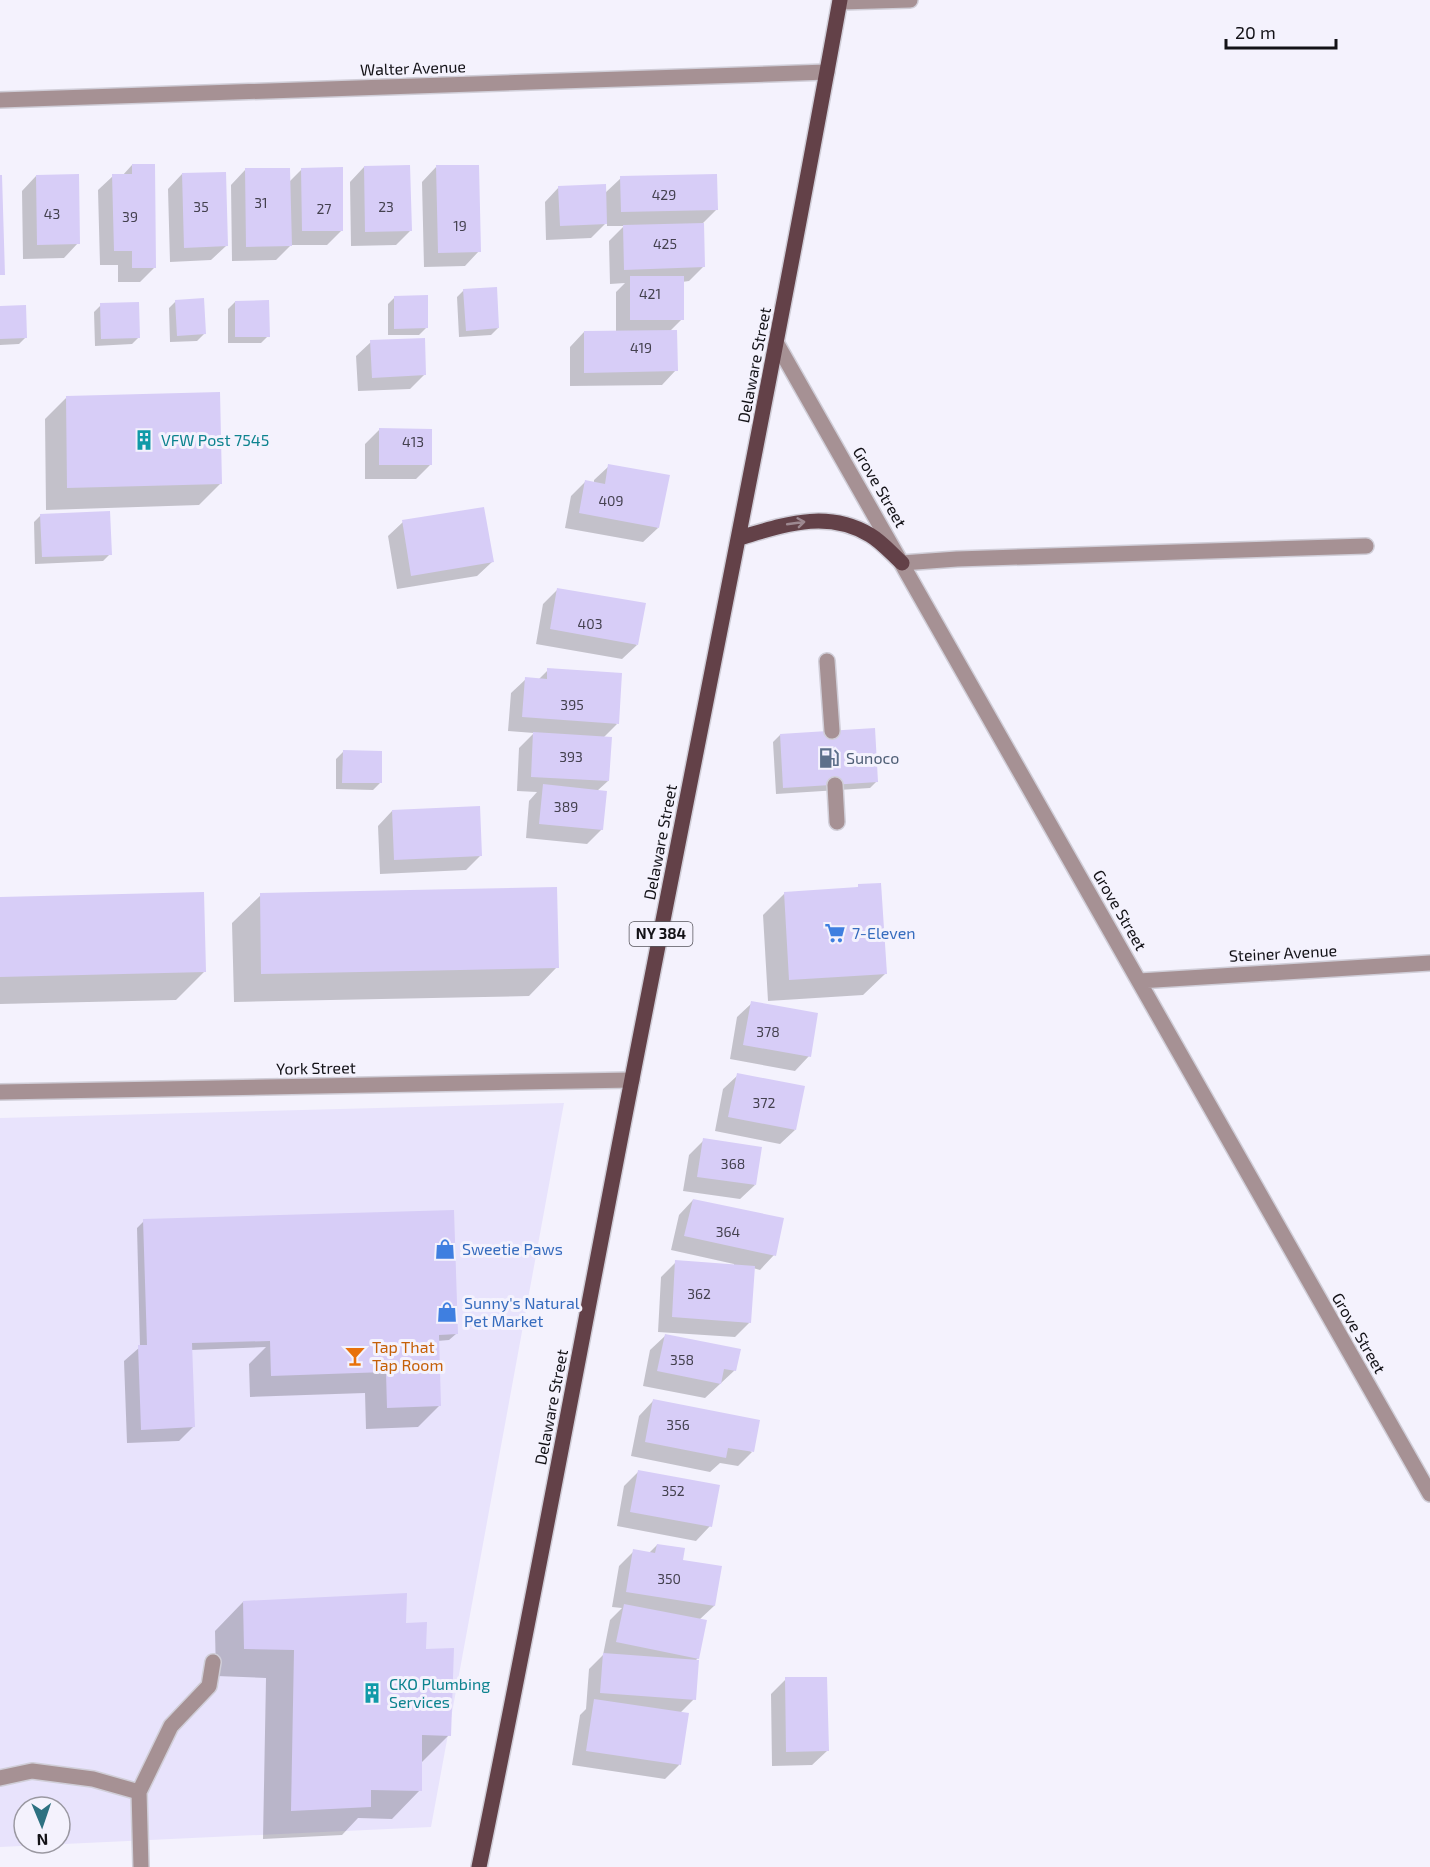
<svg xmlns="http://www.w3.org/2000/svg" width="1430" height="1867" viewBox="0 0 1430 1867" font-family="'Exo 2',sans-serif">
<rect width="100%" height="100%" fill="#f4f2fd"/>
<!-- built -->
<path fill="#e8e3fc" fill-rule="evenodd" d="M 564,1103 L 431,1827 L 0,1847 L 0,1118 ZM 24,1807 L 60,1807 L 60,1843 L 24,1843 Z"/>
<!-- shadow -->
<path fill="#0003" d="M 132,165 L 154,268 L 140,282 L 118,282 L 118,265 L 100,265 L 98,190 L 113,176 L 122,176 Z
M 364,167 L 410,231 L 396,245 L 351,246 L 350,182 Z
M 436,167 L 479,251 L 465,266 L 424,267 L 422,182 Z
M 302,169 L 342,230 L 327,245 L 291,245 L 276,260 L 232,261 L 231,185 L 245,170 L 289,182 Z
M 182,174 L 226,246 L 211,260 L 170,262 L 168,189 Z
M 36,176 L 78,243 L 64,258 L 23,259 L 22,191 Z
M 621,178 L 717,209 L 702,224 L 703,267 L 689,281 L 682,282 L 682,319 L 670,331 L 676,370 L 662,385 L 570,386 L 570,347 L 584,332 L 616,332 L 616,292 L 625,283 L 610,284 L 609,241 L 624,226 L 607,226 L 607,222 L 591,238 L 546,240 L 545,202 L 559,187 L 604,194 Z
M 464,290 L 498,328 L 491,335 L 459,337 L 457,297 Z
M 395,297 L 426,328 L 419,335 L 388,335 L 388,304 Z
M 176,301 L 204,334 L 197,341 L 170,342 L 169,308 Z
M 235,302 L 268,336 L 261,343 L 228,343 L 228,309 Z
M 101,305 L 139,337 L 132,344 L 95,346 L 94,312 Z
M 0,307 L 26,337 L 19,344 L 0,345 Z
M 371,342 L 425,374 L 410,389 L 358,391 L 356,356 Z
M 66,398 L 221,483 L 199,505 L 46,510 L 45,419 Z
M 380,429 L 430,465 L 416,479 L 365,479 L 365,444 Z
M 609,466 L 658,528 L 643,542 L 565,528 L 571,496 L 585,482 L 594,483 L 594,480 Z
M 41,515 L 110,554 L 103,561 L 35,564 L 34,522 Z
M 403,522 L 492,562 L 477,576 L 397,589 L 388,536 Z
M 558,589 L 637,645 L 622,659 L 536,644 L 543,604 Z
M 548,670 L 617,724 L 603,738 L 608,781 L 597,791 L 602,829 L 587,844 L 526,838 L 529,801 L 537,792 L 517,791 L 519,748 L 534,733 L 508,731 L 511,693 L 526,679 L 538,680 Z
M 780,735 L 877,781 L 870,788 L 776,794 L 773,742 Z
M 343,752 L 380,783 L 373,790 L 336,789 L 336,759 Z
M 392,811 L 480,856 L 466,870 L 380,874 L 378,826 Z
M 859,886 L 885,974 L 863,995 L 768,1001 L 763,915 L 785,893 L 855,889 Z
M 261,895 L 557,967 L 529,996 L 234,1002 L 232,923 Z
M 0,899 L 204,972 L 176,1000 L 0,1004 Z
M 752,1003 L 809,1056 L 795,1071 L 730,1059 L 737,1017 Z
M 738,1075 L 795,1130 L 780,1144 L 715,1131 L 723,1089 Z
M 704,1140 L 755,1185 L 740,1199 L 683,1191 L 689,1155 Z
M 693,1200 L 774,1255 L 760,1270 L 753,1268 L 750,1322 L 735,1337 L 658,1332 L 661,1277 L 676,1262 L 734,1266 L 734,1264 L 671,1250 L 679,1215 Z
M 144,1221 L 456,1334 L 449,1340 L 437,1341 L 439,1406 L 418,1427 L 366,1429 L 365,1393 L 250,1397 L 249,1364 L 266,1347 L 191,1350 L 194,1426 L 179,1441 L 127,1443 L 124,1361 L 140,1347 L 137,1228 Z
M 665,1336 L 735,1370 L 705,1398 L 643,1386 L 650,1350 Z
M 653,1401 L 752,1452 L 738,1466 L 720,1463 L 710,1472 L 631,1456 L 639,1416 Z
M 639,1471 L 710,1526 L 696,1541 L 617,1526 L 624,1486 Z
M 657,1545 L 681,1561 L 720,1567 L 714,1606 L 699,1620 L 698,1658 L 695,1661 L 694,1699 L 680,1713 L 687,1714 L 679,1765 L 665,1779 L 572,1765 L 580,1715 L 586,1709 L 589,1669 L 603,1655 L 610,1620 L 622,1608 L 612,1607 L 619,1566 L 634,1551 L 649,1553 Z
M 243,1602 L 404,1624 L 424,1651 L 449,1735 L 420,1764 L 420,1790 L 392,1819 L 358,1818 L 342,1835 L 263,1839 L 266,1678 L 216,1676 L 215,1631 Z
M 786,1679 L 827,1751 L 812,1765 L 772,1766 L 771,1694 Z"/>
<!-- building -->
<path fill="#d7cdf7" d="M 132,164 L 155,164 L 156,268 L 132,268 L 132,251 L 114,251 L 112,174 L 132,174 Z
M 410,165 L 412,231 L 365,232 L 364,166 Z
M 436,165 L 479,165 L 481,252 L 438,253 Z
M 343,167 L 343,231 L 302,231 L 301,168 Z
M 245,168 L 290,168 L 292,246 L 246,247 Z
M 226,172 L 228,246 L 184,248 L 182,173 Z
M 79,174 L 80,244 L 37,245 L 36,175 Z
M 717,174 L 718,210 L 621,212 L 620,176 Z
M 0,175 L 2,175 L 5,275 L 0,275 Z
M 606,184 L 607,224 L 560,226 L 558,186 Z
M 704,223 L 705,267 L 624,270 L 623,225 Z
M 630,276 L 684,276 L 684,320 L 630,320 Z
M 497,287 L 499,328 L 466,331 L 463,289 Z
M 428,295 L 428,328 L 394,329 L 394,296 Z
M 204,298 L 206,334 L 177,336 L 175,300 Z
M 269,300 L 270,337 L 235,337 L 235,301 Z
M 139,302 L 140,338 L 101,339 L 100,303 Z
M 26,305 L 27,338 L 0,339 L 0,306 Z
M 677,330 L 678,371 L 584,373 L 584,331 Z
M 425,338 L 426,375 L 372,378 L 370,340 Z
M 220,392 L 222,484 L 67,488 L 66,396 Z
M 379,428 L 432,429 L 432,465 L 379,465 Z
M 608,464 L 670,475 L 659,528 L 579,513 L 585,480 L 605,484 Z
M 484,507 L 494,562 L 411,576 L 402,520 Z
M 110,511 L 112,555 L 42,557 L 40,514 Z
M 557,588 L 646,603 L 638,645 L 550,629 Z
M 547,668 L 622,673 L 619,724 L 522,717 L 525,677 L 547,679 Z
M 875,728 L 878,782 L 783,788 L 780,734 Z
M 533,732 L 612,737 L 609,781 L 531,777 Z
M 343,750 L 382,751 L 382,783 L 342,783 Z
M 543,784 L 607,791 L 603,830 L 539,824 Z
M 480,806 L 482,856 L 394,860 L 392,810 Z
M 881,883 L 887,974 L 789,980 L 784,892 L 858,887 L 858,884 Z
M 557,887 L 559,968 L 261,974 L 260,893 Z
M 204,892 L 206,972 L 0,977 L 0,897 Z
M 751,1001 L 818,1013 L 811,1057 L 743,1045 Z
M 737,1073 L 805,1086 L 796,1130 L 728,1117 Z
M 703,1138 L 762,1147 L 756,1185 L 697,1177 Z
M 693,1199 L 784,1218 L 776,1256 L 684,1236 Z
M 454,1210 L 458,1334 L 439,1335 L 441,1406 L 387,1408 L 386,1372 L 271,1376 L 270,1341 L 192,1343 L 195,1427 L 141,1430 L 138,1345 L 147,1345 L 143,1219 Z
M 675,1260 L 755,1266 L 751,1323 L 672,1317 Z
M 665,1334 L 741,1349 L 736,1371 L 724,1369 L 721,1384 L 657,1371 Z
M 653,1399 L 760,1420 L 754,1452 L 728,1448 L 726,1458 L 645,1442 Z
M 638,1470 L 720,1485 L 712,1527 L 630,1512 Z
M 657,1544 L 685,1548 L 683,1560 L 722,1566 L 715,1606 L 626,1592 L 633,1549 L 655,1553 Z
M 407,1593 L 406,1623 L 427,1622 L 426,1649 L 454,1648 L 451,1736 L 422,1735 L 422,1791 L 371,1790 L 371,1807 L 291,1811 L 294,1650 L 244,1649 L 243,1601 Z
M 624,1604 L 707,1620 L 699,1659 L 616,1642 Z
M 603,1653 L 699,1660 L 696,1700 L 600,1693 Z
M 785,1677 L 827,1677 L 829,1751 L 786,1752 Z
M 594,1699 L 689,1713 L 681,1765 L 586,1751 Z"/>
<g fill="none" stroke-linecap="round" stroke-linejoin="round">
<!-- lane casing -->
<g stroke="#d0ced8" stroke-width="18">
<path id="lane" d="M 902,563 L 957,559 L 1366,546
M 827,661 L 832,731
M 835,785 L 837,822
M 0,1778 L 32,1771 L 93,1779 L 139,1792
M 141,1867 L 139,1792 L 171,1726 L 209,1686 L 213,1662"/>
</g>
<!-- street casing -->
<g stroke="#d0ced8" stroke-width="18">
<path id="street" d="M 840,2 L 910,0
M 0,100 L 827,72
M 777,344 L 1430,1494
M 1139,981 L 1430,963
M 0,1092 L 632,1080"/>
</g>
<!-- primary casing -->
<g stroke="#d0ced8" stroke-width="18">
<path id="primary" d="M 739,538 C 784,525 826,509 870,535 C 882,542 892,554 902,563
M 479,1867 C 533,1605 581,1342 632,1079 C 702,719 775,360 840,0"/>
</g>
<!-- lane -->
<use href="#lane" stroke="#a69194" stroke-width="15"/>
<!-- street -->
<use href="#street" stroke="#a69194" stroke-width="15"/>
<!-- primary -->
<use href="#primary" stroke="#634148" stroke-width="15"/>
</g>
<!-- one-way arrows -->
<defs><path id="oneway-shaft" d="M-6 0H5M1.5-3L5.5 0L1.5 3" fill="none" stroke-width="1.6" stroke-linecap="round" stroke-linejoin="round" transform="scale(1.5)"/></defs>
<use stroke="#9d8890" href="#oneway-shaft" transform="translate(796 523) rotate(-8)"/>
<!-- icons -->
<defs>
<g id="building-bare" transform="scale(1.62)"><path d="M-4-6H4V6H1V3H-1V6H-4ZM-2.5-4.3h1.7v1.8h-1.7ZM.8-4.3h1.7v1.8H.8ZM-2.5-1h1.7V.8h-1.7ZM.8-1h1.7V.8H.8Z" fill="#0f9aa8" stroke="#f4f2fd" stroke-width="2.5" paint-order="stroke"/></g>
<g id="fuel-bare" transform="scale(1.62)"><path d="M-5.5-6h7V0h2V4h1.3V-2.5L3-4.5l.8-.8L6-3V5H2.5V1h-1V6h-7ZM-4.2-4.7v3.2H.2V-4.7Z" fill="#5c6f8a" stroke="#f4f2fd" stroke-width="2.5" paint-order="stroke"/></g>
<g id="supermarket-bare" transform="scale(1.62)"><path d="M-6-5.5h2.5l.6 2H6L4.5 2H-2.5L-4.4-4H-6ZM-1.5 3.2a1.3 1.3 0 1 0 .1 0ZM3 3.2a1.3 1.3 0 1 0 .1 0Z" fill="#3f7fe0" stroke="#f4f2fd" stroke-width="2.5" paint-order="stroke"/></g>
<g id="shop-bare" transform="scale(1.62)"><path d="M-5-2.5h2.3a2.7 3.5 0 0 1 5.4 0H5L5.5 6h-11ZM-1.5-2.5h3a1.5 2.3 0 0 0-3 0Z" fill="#3f7fe0" stroke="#f4f2fd" stroke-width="2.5" paint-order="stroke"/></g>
<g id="bar-bare" transform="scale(1.62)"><path d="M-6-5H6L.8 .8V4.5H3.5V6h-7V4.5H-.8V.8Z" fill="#e8710a" stroke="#f4f2fd" stroke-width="2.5" paint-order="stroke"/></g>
</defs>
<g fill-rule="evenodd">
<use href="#building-bare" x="144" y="440"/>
<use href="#fuel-bare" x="829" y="758"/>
<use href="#supermarket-bare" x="835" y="933"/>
<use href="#shop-bare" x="445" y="1249"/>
<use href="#shop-bare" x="447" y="1312"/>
<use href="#bar-bare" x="355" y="1356"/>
<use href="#building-bare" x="372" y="1693"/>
</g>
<g text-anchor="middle" stroke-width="6" stroke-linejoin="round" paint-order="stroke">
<!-- number labels -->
<g font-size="14" fill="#44414f">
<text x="664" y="200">429</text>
<text x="261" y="208">31</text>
<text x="201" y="212">35</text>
<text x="386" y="212">23</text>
<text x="324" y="214">27</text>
<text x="52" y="219">43</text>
<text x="130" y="222">39</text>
<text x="460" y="231">19</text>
<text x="665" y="249">425</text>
<text x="650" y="299">421</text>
<text x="641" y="353">419</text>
<text x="413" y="447">413</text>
<text x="611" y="506">409</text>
<text x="590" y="629">403</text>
<text x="572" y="710">395</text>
<text x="571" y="762">393</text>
<text x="566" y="812">389</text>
<text x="768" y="1037">378</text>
<text x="764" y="1108">372</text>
<text x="733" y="1169">368</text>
<text x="728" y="1237">364</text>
<text x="699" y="1299">362</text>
<text x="682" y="1365">358</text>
<text x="678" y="1430">356</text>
<text x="673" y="1496">352</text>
<text x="669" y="1584">350</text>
</g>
<!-- shield labels -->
<rect fill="#f4f2fd" stroke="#56555c" stroke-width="1.5" x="629.5" y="922" width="63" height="24" rx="4.5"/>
<g font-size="15" font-weight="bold" fill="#131217">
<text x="661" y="939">NY 384</text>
</g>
<!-- street labels -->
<g font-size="16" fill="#131217" stroke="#f4f2fd">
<text transform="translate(413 68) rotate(-2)" y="6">Walter Avenue</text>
<text transform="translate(754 365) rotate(-79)" y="6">Delaware Street</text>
<text transform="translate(880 487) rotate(60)" y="6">Grove Street</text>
<text transform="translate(660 842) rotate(-79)" y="6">Delaware Street</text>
<text transform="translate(1120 910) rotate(60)" y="6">Grove Street</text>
<text transform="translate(1283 953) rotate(-3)" y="6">Steiner Avenue</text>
<text transform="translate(316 1068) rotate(-1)" y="6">York Street</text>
<text transform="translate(1359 1333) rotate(60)" y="6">Grove Street</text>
<text transform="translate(551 1407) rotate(-79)" y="6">Delaware Street</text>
</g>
<!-- culture labels -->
<g font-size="16" fill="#0d838f" stroke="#f4f2fd" text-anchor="start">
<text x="161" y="446">VFW Post 7545</text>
<text x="389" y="1690">CKO Plumbing<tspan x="389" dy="18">Services</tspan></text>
</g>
<!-- service labels -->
<g font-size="16" fill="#4e5e75" stroke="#f4f2fd" text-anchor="start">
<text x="846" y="764">Sunoco</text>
</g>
<!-- shop labels -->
<g font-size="16" fill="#366cbe" stroke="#f4f2fd" text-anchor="start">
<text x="852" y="939">7-Eleven</text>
<text x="462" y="1255">Sweetie Paws</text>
<text x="464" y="1309">Sunny's Natural<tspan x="464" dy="18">Pet Market</tspan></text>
</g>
<!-- food labels -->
<g font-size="16" fill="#c56008" stroke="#f4f2fd" text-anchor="start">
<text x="372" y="1353">Tap That<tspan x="372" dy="18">Tap Room</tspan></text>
</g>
</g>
<!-- north arrow -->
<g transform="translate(42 1825) rotate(178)"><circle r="28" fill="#f4f2fd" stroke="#9a98a1" stroke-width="1.5"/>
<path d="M0-4.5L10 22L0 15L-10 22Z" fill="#2d7181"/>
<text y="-9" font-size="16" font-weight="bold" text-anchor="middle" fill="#131217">N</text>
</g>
<!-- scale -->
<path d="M1226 39v9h110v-9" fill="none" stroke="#131217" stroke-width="3"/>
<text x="1235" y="39" font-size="18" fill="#131217" stroke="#f4f2fd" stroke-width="4.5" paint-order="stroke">20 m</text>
</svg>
